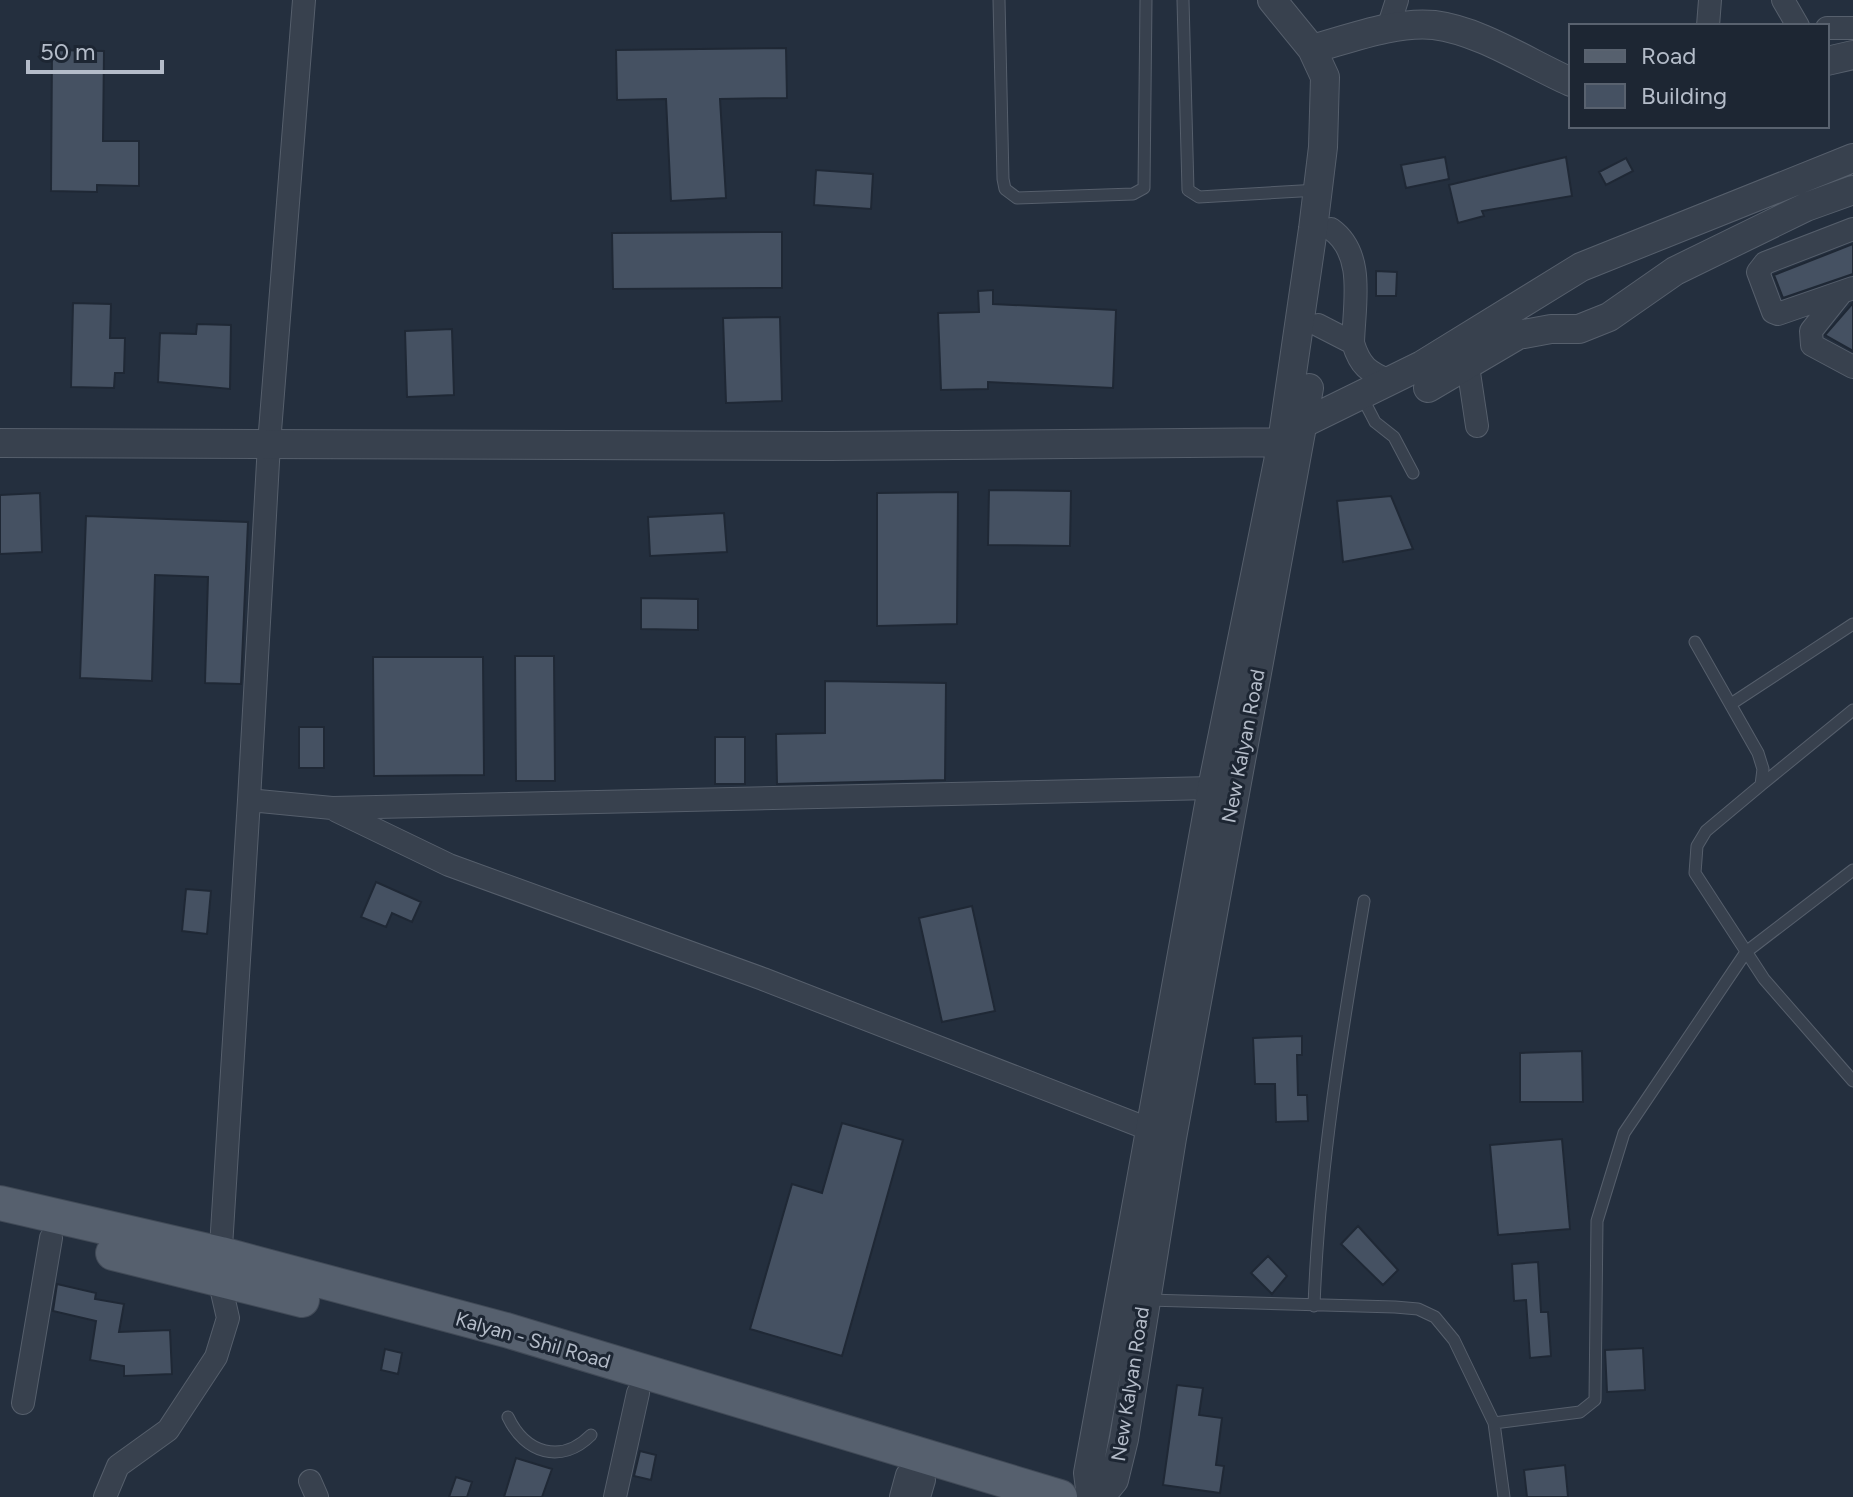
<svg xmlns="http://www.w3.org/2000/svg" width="1853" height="1497" viewBox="0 0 1853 1497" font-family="Figtree,sans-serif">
<rect width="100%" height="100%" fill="#242f3e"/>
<!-- building -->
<path fill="#455162" stroke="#1f2835" stroke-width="2" d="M 786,48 L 787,98 L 720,99 L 726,198 L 671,201 L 666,99 L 617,100 L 616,50 Z
M 52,50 L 104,51 L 103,141 L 139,141 L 139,186 L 97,185 L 97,192 L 51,191 Z
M 1445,157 L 1449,179 L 1406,188 L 1401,165 Z
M 1566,157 L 1572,196 L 1482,211 L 1484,216 L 1458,223 L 1449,185 Z
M 1626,158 L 1633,171 L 1606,185 L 1599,172 Z
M 816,170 L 873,174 L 871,209 L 814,205 Z
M 782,232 L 782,288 L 613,289 L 612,233 Z
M 1853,244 L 1853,274 L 1783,298 L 1774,275 Z
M 1376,271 L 1397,272 L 1396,296 L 1376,296 Z
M 993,290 L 993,304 L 1116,310 L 1113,388 L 988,382 L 988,389 L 941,390 L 938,313 L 979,312 L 978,291 Z
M 73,303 L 111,304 L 110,338 L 125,338 L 124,373 L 115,373 L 114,388 L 71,387 Z
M 1853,303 L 1853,351 L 1825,335 Z
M 780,317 L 782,401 L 726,403 L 723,318 Z
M 197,324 L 231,325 L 230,389 L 158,382 L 160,333 L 196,334 Z
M 452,329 L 454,395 L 407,397 L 405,331 Z
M 989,490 L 1071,491 L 1070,546 L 988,545 Z
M 958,492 L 957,624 L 877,626 L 877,493 Z
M 40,493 L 42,552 L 0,554 L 0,495 Z
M 1391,496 L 1413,549 L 1343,562 L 1337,501 Z
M 724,513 L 727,552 L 650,556 L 648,517 Z
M 86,516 L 248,522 L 241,684 L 205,683 L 208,577 L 155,575 L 152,681 L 80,678 Z
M 641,598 L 698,599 L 698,630 L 641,629 Z
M 515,656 L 554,656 L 555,781 L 516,781 Z
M 373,657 L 483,657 L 484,775 L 374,776 Z
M 825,681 L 946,683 L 945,780 L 777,784 L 776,734 L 825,733 Z
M 299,727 L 324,727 L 324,768 L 299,768 Z
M 715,737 L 745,737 L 745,784 L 715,784 Z
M 376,882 L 421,902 L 412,922 L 392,913 L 386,927 L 361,917 Z
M 186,889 L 211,891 L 207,934 L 182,931 Z
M 972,906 L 995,1011 L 942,1022 L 919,918 Z
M 1302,1036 L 1302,1055 L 1297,1055 L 1298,1095 L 1307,1095 L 1308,1121 L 1276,1122 L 1275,1084 L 1255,1084 L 1253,1038 Z
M 1582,1051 L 1583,1102 L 1520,1102 L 1520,1053 Z
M 842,1123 L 903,1140 L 842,1356 L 750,1329 L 792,1184 L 822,1193 Z
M 1562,1139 L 1570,1229 L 1498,1235 L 1490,1145 Z
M 1358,1226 L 1398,1270 L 1383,1285 L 1341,1244 Z
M 1268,1256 L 1287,1276 L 1272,1294 L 1251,1273 Z
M 1538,1262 L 1541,1312 L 1548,1312 L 1551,1356 L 1530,1358 L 1526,1300 L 1514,1301 L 1512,1264 Z
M 57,1284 L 96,1293 L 95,1299 L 124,1304 L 119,1332 L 170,1330 L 172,1374 L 124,1376 L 124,1366 L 90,1360 L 96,1321 L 53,1311 Z
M 1643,1348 L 1645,1390 L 1607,1392 L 1605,1350 Z
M 385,1349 L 402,1353 L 398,1374 L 381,1370 Z
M 1177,1385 L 1203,1388 L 1199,1415 L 1222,1418 L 1216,1465 L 1224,1466 L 1220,1493 L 1163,1485 Z
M 640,1451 L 656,1455 L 651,1480 L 634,1476 Z
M 516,1458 L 552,1469 L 542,1497 L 504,1497 Z
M 1565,1465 L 1568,1497 L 1527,1497 L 1524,1470 Z
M 456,1477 L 472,1482 L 467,1497 L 449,1497 Z"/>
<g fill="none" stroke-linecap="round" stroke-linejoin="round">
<!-- service casing -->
<g stroke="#565f6c" stroke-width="13">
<path id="service" d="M 999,0 L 1003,179 L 1005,189 L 1017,198 L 1133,194 L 1144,188 L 1146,0
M 1183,0 L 1188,190 L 1199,197 L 1318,190
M 1361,395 L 1375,422 L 1394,437 L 1413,473
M 1695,642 L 1758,753 L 1763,769 L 1761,785 L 1706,831 L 1697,846 L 1695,873 L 1764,979 L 1853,1081
M 1731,704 L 1853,624
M 1761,785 L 1853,710
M 1148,1300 L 1395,1307 L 1418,1309 L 1435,1317 L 1454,1340 L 1494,1423 L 1504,1497
M 1314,1306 C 1319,1169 1341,1036 1364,901
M 508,1417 C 525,1453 561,1465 591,1435
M 1494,1423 L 1580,1412 L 1595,1400 L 1597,1221 L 1624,1133 L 1746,952 L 1853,870"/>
</g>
<!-- minor casing -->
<g stroke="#565f6c" stroke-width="24">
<path id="minor" d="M 304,0 L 269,444 L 249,800 L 332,808 L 1212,788
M 1783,0 L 1798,26
M 1708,26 L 1710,0
M 1827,28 L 1853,28
M 1387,31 L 1397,0
M 1331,229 C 1366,254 1354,304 1353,343
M 1853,229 L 1765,263 L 1758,272 L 1773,312 L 1778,314 L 1853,288
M 1842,292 L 1811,331 L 1812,345 L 1853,367
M 1318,325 L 1353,343 C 1360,366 1368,372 1390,381
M 1468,366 L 1477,426
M 337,811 L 449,865 L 763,979 L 1164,1135
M 23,1403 L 51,1238
M 310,1481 L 317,1497
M 105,1497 L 118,1466 L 168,1430 L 216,1357 L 228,1318 L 219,1279 L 249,800
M 615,1497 L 638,1393
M 901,1497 L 907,1475
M 919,1497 L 924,1480"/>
</g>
<!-- tertiary casing -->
<g stroke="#565f6c" stroke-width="30">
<path id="tertiary" d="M 1312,49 C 1349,39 1395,21 1434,25 C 1481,31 1528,63 1571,82
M 1827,61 L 1853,55
M 1428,388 L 1518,335 L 1551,329 L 1579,329 L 1609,317 L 1675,271 L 1806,207 L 1853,190
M 1304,423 L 1422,365 L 1581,267 L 1853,158
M 0,443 L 830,446 L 1297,442
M 1091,1497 L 1088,1473 L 1212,788 L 1282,442 L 1313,229 L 1323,147 L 1325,77 L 1312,49 L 1272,0
M 1100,1497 L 1114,1480 L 1124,1439 L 1172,1138 L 1309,388"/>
</g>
<!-- primary casing -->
<g stroke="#414a57" stroke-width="36">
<path id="primary" d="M 0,1203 L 221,1254 L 506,1330 L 1060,1497
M 113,1253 L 302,1300"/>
</g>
<!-- service -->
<use href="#service" stroke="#38414e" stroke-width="11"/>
<!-- minor -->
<use href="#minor" stroke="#38414e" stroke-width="22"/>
<!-- tertiary -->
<use href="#tertiary" stroke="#38414e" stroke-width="28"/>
<!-- primary -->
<use href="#primary" stroke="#56606e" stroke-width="34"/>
</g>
<g text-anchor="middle" stroke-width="6" stroke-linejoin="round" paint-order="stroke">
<!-- street labels -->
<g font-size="20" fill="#b4bcc9" stroke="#1d2633">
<text transform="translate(1243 746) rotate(-79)" y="7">New Kalyan Road</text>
<text transform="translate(533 1340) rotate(16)" y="7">Kalyan - Shil Road</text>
<text transform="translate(1130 1384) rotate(-81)" y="7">New Kalyan Road</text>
</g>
</g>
<!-- legend -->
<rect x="1569" y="24" width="260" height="104" fill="#1d2633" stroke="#59626f" stroke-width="2"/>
<rect x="1585" y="50" width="40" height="12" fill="#56606e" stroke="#59626f" stroke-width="2"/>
<text x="1641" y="64" font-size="24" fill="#b4bcc9">Road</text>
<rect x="1585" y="84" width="40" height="24" fill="#455162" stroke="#59626f" stroke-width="2"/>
<text x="1641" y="104" font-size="24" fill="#b4bcc9">Building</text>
<!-- scale -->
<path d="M28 60v12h134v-12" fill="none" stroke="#b4bcc9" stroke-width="4"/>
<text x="40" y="60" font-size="24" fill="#b4bcc9" stroke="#1d2633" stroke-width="6" paint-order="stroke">50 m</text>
</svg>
